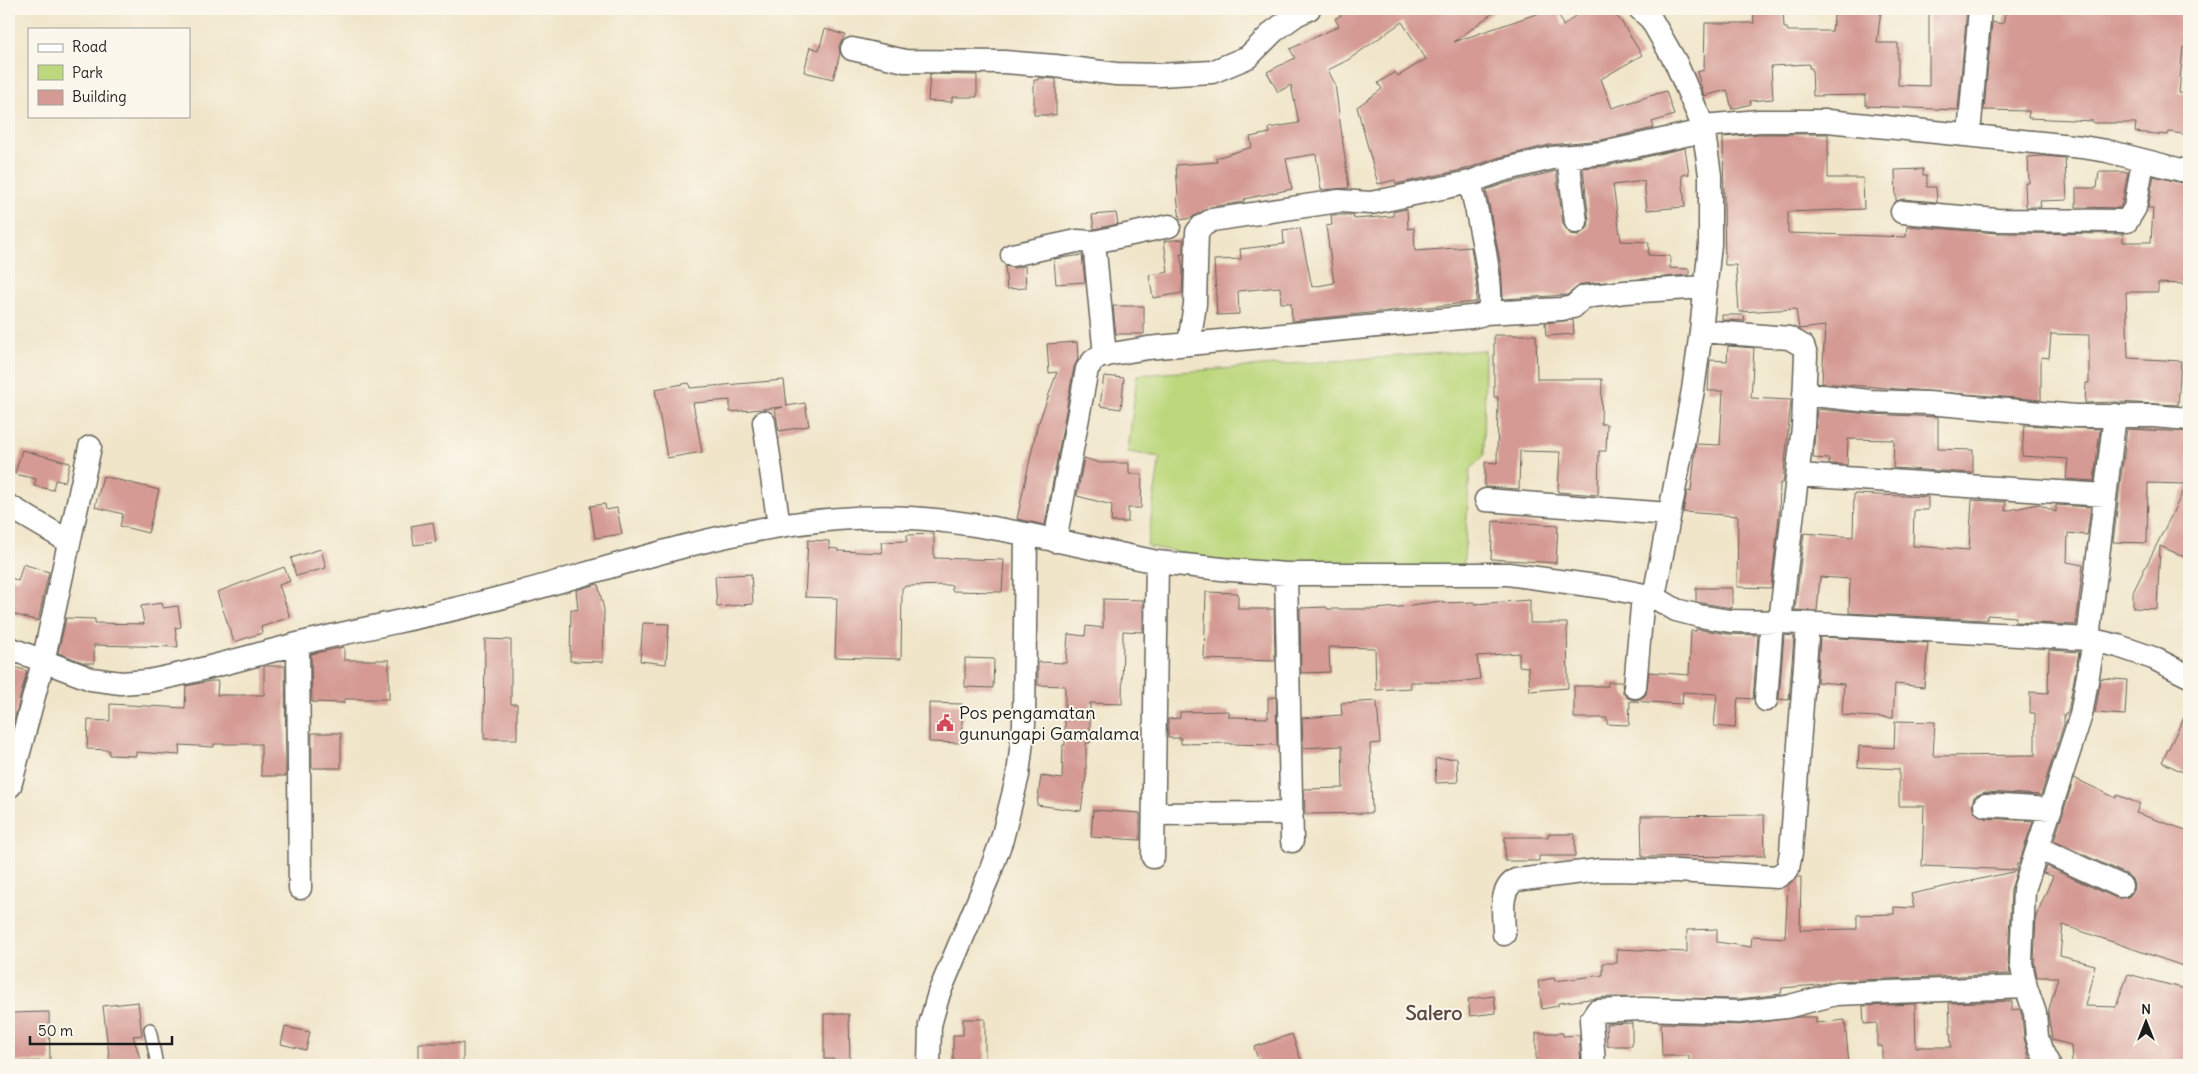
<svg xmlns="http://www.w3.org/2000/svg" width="2198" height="1074" viewBox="0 0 2198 1074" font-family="Delius,sans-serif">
<rect width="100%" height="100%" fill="#fbf7ec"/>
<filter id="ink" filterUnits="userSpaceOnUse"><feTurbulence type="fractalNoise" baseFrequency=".02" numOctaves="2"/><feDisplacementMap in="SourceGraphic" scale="10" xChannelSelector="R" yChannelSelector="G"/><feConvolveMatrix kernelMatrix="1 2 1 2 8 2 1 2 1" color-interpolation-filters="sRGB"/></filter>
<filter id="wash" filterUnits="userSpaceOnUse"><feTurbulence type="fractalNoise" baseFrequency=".0096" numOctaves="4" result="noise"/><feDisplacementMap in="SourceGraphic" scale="20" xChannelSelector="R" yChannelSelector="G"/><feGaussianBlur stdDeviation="1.12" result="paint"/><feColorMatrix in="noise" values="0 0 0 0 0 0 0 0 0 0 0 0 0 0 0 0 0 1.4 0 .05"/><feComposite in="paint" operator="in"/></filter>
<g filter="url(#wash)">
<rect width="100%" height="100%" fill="#f0e5c9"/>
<!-- green -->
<path fill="#bcd77c" stroke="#6c7a4c" d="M 1485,350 L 1484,455 L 1470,470 L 1463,576 L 1239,564 L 1147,546 L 1160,457 L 1128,452 L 1137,375 Z"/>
<g id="blocks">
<!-- building -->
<path fill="#d49a93" d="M 1350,9 L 1498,9 L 1454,42 L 1551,9 L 1557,9 L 1563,26 L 1583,9 L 1610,9 L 1621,21 L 1642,55 L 1601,79 L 1612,108 L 1666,91 L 1674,115 L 1652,122 L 1654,128 L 1601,140 L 1549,145 L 1500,157 L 1466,169 L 1396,184 L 1395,180 L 1378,184 L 1357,107 L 1382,89 L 1378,83 L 1395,72 L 1398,76 L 1426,59 L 1402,22 L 1348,60 L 1328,70 L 1335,84 L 1349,188 L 1321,190 L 1316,154 L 1286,159 L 1292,189 L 1244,199 L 1244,202 L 1210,207 L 1191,218 L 1180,220 L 1177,196 L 1178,196 L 1176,165 L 1217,162 L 1216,158 L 1252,147 L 1250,137 L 1270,133 L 1269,128 L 1299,123 L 1291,85 L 1278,92 L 1267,72 L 1295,58 L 1290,49 L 1339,26 L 1335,19 Z
M 1753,9 L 1783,9 L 1784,28 L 1787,28 L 1788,31 L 1832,31 L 1835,9 L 1881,10 L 1877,43 L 1898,43 L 1898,85 L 1929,86 L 1929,9 L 1967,9 L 1958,110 L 1866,106 L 1866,95 L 1813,96 L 1812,68 L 1809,68 L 1809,64 L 1771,66 L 1773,99 L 1750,101 L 1751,104 L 1732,109 L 1727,90 L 1704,96 L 1697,72 L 1704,70 L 1705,23 L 1754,23 Z
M 2006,9 L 2184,9 L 2183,23 L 2189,24 L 2189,48 L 2183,47 L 2179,93 L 2189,94 L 2189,135 L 2169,132 L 2168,135 L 2135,132 L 2136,123 L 2093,123 L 2093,121 L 2028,118 L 2029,111 L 1984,110 L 1992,22 L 2003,24 Z
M 825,29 L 845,35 L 839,46 L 840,54 L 833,79 L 804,72 L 810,47 L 819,50 Z
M 930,74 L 977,75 L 977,97 L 952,97 L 952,102 L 928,101 Z
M 1038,78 L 1056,79 L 1056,115 L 1034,115 L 1034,80 L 1038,80 Z
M 1760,134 L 1828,134 L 1828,178 L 1863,178 L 1864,209 L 1788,212 L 1788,233 L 1906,237 L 1907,226 L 1997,233 L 2123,234 L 2123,242 L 2151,242 L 2153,208 L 2148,208 L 2154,176 L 2189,185 L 2185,284 L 2158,283 L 2158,292 L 2126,292 L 2128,358 L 2181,361 L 2178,405 L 2116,402 L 2085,403 L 2086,383 L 2089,383 L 2089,335 L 2051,334 L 2049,358 L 2041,357 L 2041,400 L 1822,383 L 1825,326 L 1799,329 L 1796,309 L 1739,312 L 1736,265 L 1725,265 L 1723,137 Z
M 1685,148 L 1689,174 L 1682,175 L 1685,207 L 1647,210 L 1644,181 L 1613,185 L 1621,241 L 1649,242 L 1648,255 L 1670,256 L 1670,268 L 1689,269 L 1689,275 L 1582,284 L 1567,295 L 1503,299 L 1501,266 L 1486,190 L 1507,183 L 1556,171 L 1563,224 L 1570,234 L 1578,235 L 1588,228 L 1589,221 L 1583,168 L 1606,166 Z
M 2044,156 L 2065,158 L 2067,200 L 2040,201 L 2041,207 L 2026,207 L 2025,183 L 2029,183 L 2028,157 Z
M 1923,169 L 1923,175 L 1927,175 L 1927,187 L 1936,187 L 1937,202 L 1903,199 L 1896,201 L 1895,170 Z
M 2099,172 L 2128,172 L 2122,203 L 2120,208 L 2076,207 L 2076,188 L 2097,188 Z
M 1407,209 L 1408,229 L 1414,228 L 1415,251 L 1471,247 L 1477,288 L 1476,302 L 1292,321 L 1291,303 L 1281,303 L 1280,287 L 1238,291 L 1239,314 L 1217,315 L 1214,260 L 1241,259 L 1240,249 L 1284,244 L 1283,230 L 1300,228 L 1312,287 L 1334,283 L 1326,226 L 1332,225 L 1331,215 L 1353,215 L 1354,219 L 1393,216 L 1393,212 Z
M 1116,213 L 1118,224 L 1094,229 L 1092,215 Z
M 1183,239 L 1183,254 L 1180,254 L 1183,270 L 1182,293 L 1153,298 L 1149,275 L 1168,272 L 1164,241 Z
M 1082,255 L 1085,282 L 1056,284 L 1054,259 Z
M 1005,266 L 1014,268 L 1025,266 L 1026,288 L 1007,289 Z
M 1113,306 L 1144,306 L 1144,334 L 1116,334 Z
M 1722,315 L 1744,315 L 1745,321 L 1722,320 Z
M 1573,320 L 1574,334 L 1546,336 L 1545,323 Z
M 1494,335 L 1536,335 L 1537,379 L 1602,379 L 1601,424 L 1607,424 L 1606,451 L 1599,451 L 1598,495 L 1558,492 L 1560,452 L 1520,451 L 1519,489 L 1485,487 L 1485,462 L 1497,463 L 1498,397 L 1494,397 Z
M 1077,342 L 1078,359 L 1074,367 L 1045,525 L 1017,519 L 1038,422 L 1039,422 L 1057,372 L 1049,373 L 1047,344 Z
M 1728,346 L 1754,348 L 1751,398 L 1791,400 L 1783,483 L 1780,483 L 1779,516 L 1771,588 L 1737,587 L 1738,516 L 1683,512 L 1687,491 L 1691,492 L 1696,444 L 1720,445 L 1723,391 L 1708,391 L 1709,372 L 1710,360 L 1727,361 Z
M 1104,376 L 1124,378 L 1121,409 L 1100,406 Z
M 784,380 L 787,406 L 805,403 L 809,426 L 779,431 L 775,409 L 783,407 L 730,412 L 730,400 L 693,403 L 702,452 L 667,458 L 655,389 L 689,383 L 690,388 Z
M 1817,409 L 1868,414 L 1938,417 L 1938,449 L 1973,450 L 1973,473 L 1893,468 L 1894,440 L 1848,439 L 1847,465 L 1829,464 L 1829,459 L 1813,458 Z
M 2024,425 L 2100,429 L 2094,481 L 2066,479 L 2068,459 L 2022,456 Z
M 2127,429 L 2189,432 L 2189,559 L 2160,546 L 2157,609 L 2133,608 L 2133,592 L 2187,484 L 2148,483 L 2147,543 L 2113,542 Z
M 22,450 L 70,463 L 65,482 L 55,480 L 53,490 L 34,486 L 36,479 L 15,474 Z
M 1084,458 L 1100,463 L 1129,463 L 1129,474 L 1142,474 L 1141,508 L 1128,508 L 1128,522 L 1111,522 L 1112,505 L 1077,496 Z
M 103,476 L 159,490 L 148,533 L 120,526 L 123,514 L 95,507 Z
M 1854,494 L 1928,497 L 1928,510 L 1914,510 L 1913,546 L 1969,550 L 1972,500 L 2006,502 L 2005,511 L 2038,504 L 2056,512 L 2056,505 L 2091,507 L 2087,535 L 2068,533 L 2067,562 L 2083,565 L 2076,625 L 2015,622 L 2016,617 L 1987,615 L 1987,620 L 1849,613 L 1850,579 L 1820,577 L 1817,611 L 1795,610 L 1804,533 L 1853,537 Z
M 605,504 L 606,510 L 617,508 L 622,534 L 595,538 L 590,506 Z
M 1493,521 L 1558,525 L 1556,563 L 1491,559 Z
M 433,522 L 436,542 L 414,545 L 411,526 Z
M 934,534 L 934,558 L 1004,560 L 1002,592 L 952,591 L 952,585 L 906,586 L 902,588 L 901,659 L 835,657 L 837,598 L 805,597 L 808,540 L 829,541 L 829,548 L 838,549 L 838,551 L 882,553 L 881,542 L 907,541 L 907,535 Z
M 321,549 L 326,568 L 296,576 L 291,558 Z
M 23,564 L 49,572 L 38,621 L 9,613 L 9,577 L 18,581 Z
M 284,567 L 290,581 L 279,585 L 290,617 L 261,627 L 262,633 L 234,642 L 217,592 Z
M 751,574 L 753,604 L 717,607 L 715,576 Z
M 598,584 L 604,610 L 603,662 L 570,661 L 571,609 L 578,610 L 576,590 Z
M 1696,588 L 1732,588 L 1732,608 L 1696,602 Z
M 1206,592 L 1238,593 L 1238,609 L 1274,609 L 1275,661 L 1204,659 Z
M 1103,599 L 1143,600 L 1143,632 L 1123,631 L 1122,704 L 1090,703 L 1090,743 L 1086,743 L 1086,776 L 1081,811 L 1037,805 L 1041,776 L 1062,779 L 1063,745 L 1065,745 L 1065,686 L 1038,685 L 1038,662 L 1066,663 L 1068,634 L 1085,636 L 1086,626 L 1103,628 Z
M 1530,600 L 1530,623 L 1567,623 L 1568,688 L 1530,691 L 1528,667 L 1519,666 L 1519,653 L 1477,656 L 1480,679 L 1457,682 L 1410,682 L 1411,688 L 1376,690 L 1375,648 L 1329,647 L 1330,672 L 1301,673 L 1300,608 L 1327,607 L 1327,609 L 1375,609 L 1411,606 L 1411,605 L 1442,601 L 1442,603 L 1475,602 L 1475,604 Z
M 162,603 L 163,608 L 178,606 L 181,627 L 175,628 L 178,647 L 94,645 L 94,663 L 85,663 L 58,653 L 66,618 L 95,619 L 95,623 L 144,624 L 141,606 Z
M 643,623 L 669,624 L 666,664 L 640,661 Z
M 1696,629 L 1728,634 L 1758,635 L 1753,699 L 1738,698 L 1735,728 L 1714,726 L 1717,694 L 1683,692 L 1682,704 L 1630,701 L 1629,725 L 1607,724 L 1607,718 L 1574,718 L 1574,686 L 1608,686 L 1608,682 L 1622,682 L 1623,693 L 1628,698 L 1634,700 L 1641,699 L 1646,694 L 1649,672 L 1689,675 L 1691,631 L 1696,631 Z
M 1784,635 L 1794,636 L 1789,700 L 1779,699 Z
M 1820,637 L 1928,643 L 1924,687 L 1895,684 L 1893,718 L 1842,715 L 1844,684 L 1817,682 Z
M 485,639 L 511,640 L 511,704 L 517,704 L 517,739 L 484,739 Z
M 344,647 L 344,660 L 389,660 L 389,699 L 344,699 L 344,703 L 312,702 L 311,654 Z
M 2049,650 L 2079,652 L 2068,712 L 2067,714 L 2064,714 L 2064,724 L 2041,795 L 1985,792 L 1974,797 L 1972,804 L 1974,811 L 1984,818 L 2033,821 L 2019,864 L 2017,864 L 2017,870 L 1922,866 L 1924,806 L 1899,806 L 1899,769 L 1858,767 L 1859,746 L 1894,748 L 1895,721 L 1935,722 L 1933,756 L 2035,755 L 2035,713 L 2030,713 L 2030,692 L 2048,693 Z
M 965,658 L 994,659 L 993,688 L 965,687 Z
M 9,665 L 27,671 L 9,740 Z
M 264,666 L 285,666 L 286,776 L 261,776 L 261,744 L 214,744 L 214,747 L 180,745 L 179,755 L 136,752 L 136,756 L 109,755 L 109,750 L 87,749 L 88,720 L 110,721 L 110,704 L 185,708 L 186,686 L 211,681 L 218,681 L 217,695 L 264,695 Z
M 2101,678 L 2127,680 L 2125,715 L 2095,713 Z
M 1276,697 L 1277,745 L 1230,744 L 1230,743 L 1181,744 L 1181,738 L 1168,738 L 1168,719 L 1180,718 L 1180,712 L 1229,711 L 1229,717 L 1268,718 L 1268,698 Z
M 1377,701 L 1380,743 L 1370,744 L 1372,813 L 1305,814 L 1304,789 L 1343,788 L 1342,746 L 1303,748 L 1302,718 L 1342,715 L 1341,703 Z
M 929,703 L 962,704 L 962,743 L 929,742 Z
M 2189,707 L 2189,775 L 2162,762 Z
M 312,733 L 341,733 L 341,768 L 312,768 Z
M 1457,758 L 1458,782 L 1436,783 L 1435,759 Z
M 2074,778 L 2116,798 L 2117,795 L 2140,804 L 2136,813 L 2189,831 L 2189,859 L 2185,872 L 2189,874 L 2189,968 L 2063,925 L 2060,956 L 2095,965 L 2085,1006 L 2116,1007 L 2128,974 L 2189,990 L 2189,1065 L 2105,1062 L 2105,1065 L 2072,1065 L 2071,1045 L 2052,1040 L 2048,1013 L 2058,977 L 2037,977 L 2034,962 L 2036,916 L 2053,876 L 2043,873 L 2046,866 L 2116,898 L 2128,897 L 2133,892 L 2134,885 L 2132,879 L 2126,874 L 2054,841 Z
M 1093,810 L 1140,813 L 1140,840 L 1091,837 Z
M 1764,815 L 1765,856 L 1642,857 L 1641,816 Z
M 1548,834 L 1575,834 L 1575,856 L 1539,856 L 1539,861 L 1505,861 L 1505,837 L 1548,837 Z
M 2017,871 L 2011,889 L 2008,962 L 2010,974 L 1835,981 L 1817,985 L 1782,988 L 1781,994 L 1739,999 L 1606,997 L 1558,1003 L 1558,1006 L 1542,1009 L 1538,981 L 1554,978 L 1555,981 L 1603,975 L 1603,963 L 1617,963 L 1617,949 L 1687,952 L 1687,930 L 1717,929 L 1717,942 L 1751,947 L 1752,936 L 1785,938 L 1788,885 L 1797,877 L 1801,877 L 1800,930 L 1857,929 L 1857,915 L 1894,914 L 1894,907 L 1914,908 L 1911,894 Z
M 1494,996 L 1496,1013 L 1470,1016 L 1468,999 Z
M 2012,1001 L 2012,1010 L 2020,1009 L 2022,1016 L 2024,1038 L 2031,1065 L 1882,1065 L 1882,1046 L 1877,1046 L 1877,1023 L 1864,1024 L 1863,1006 L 1915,1004 L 1916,1047 L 1951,1047 L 1949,1003 Z
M 138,1002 L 142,1035 L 133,1036 L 142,1065 L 110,1065 L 103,1006 Z
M 49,1012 L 50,1061 L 9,1062 L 9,1013 Z
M 824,1014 L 849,1014 L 850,1065 L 834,1065 L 834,1059 L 824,1059 Z
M 1798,1017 L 1816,1017 L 1816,1023 L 1845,1020 L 1849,1065 L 1689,1063 L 1689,1056 L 1662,1056 L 1661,1023 L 1740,1025 Z
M 963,1019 L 985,1019 L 985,1065 L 953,1065 L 953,1035 L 963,1035 Z
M 1632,1023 L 1632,1046 L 1607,1046 L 1606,1024 Z
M 285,1027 L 310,1032 L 306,1050 L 281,1044 Z
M 1536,1033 L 1563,1033 L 1563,1036 L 1579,1035 L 1581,1065 L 1536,1065 Z
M 1292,1034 L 1301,1060 L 1286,1065 L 1260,1065 L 1254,1047 Z
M 419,1043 L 463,1043 L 463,1065 L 419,1065 Z"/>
</g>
</g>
<g filter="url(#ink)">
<use href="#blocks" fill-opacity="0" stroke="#666259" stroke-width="1"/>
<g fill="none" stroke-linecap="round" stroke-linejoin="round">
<!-- lane casing -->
<g stroke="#666259" stroke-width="14">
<path id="lane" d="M 150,1029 L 157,1065"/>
</g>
<!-- street casing -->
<g stroke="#666259" stroke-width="25">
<path id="street" d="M 1640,9 L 1651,19 L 1676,63 L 1703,126 L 1710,175 L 1710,244 L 1701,331 L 1693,390 L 1654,597
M 852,49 L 905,61 L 1004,62 L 1055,66 L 1116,74 L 1159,75 L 1212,72 L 1248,57 L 1274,31 L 1296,15 L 1309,9
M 1703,126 L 1759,121 L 1828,121 L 2082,147 L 2107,151 L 2189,172
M 1969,134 L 1980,9
M 1568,157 L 1576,222
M 1902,212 L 1997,220 L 2127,221 L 2135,208 L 2143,161
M 1094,242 L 1169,226
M 1012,255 L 1077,241 L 1094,242 L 1105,356
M 1485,313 L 1562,309 L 1573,307 L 1584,297 L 1625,292 L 1706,287
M 1701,331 L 1789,338 L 1803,346 L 1806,355 L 1803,427 L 1780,622
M 1189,344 L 1471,317 C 1476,316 1485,315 1488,310 C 1497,296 1475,202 1470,182
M 1804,394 L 1869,401 L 1928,403 L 2075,416 L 2153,416 L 2189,419
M 764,422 L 779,526
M 1798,475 L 2105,495
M 1486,500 L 1669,514
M 9,506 L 68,541
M 1055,541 L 1087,369 L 1093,361 L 1100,356 L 1148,348 L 1189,344 L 1195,304 L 1197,232 L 1202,226 L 1212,220 L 1339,201 L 1371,203 L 1470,182 L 1503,170 L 1552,158 L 1603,153 L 1703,131
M 1286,574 L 1292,841
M 2088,639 L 2115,415
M 298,644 L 300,888
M 9,648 L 91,679 L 121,683 L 148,681 C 203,671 256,654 310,641 C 381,624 452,612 522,592 C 648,557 777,511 910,518 C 949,520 988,527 1026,534
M 1635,687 L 1643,595
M 1766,700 L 1772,622
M 10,786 L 43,662 L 90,447
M 1985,805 L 2051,809
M 1155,814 L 1292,813
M 2038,848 L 2121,886
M 1153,857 L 1157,562
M 1504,934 C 1504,916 1498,890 1516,880 L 1600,870 L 1677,871 L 1777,877 L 1788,869 L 1791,852 L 1808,624
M 929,1065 L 930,1025 L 939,993 L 989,875 L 1002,839 L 1018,775 L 1024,724 L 1026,534 L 1157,562 L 1231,570 L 1286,574 L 1508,574 L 1610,588 L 1654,597 L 1676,610 L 1699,616 L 1730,621 L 1780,622 L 2088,639 L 2118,646 L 2153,658 L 2189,676
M 1594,1065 L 1591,1020 L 1597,1011 L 1643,1009 L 1739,1012 L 1786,1007 L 1836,994 L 2026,987
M 2049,1065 L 2041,1050 L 2037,1037 L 2035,1013 L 2026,987 L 2021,963 L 2024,890 L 2081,715 L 2094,641"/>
</g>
<!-- lane -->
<use href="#lane" stroke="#fff" stroke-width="11"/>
<!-- street -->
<use href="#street" stroke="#fff" stroke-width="22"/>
</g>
</g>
<!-- icons -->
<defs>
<g id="civic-bare" transform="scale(1.35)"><path d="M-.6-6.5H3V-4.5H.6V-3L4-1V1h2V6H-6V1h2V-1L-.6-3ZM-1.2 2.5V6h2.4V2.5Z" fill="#d1495b" stroke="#fbf7ec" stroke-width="2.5" paint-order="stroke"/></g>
</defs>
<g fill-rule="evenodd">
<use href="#civic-bare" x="945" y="723"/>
</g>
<g text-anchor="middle" stroke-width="4" stroke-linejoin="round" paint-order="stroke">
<!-- poi labels -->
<g font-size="18" fill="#1c1c1c" stroke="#fbf7ec" text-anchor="start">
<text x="959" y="719">Pos pengamatan<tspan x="959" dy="21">gunungapi Gamalama</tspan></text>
</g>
<!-- quarter labels -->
<g font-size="20" font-weight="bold" fill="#5c4846" stroke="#fbf7ec">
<text x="1434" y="1020">Salero</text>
</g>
</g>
<!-- margin -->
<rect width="2198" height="1074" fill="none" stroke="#fbf7ec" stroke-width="30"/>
<!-- legend -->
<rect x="28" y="28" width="162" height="90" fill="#fbf7ec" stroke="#a29f99"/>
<rect x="38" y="44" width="25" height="8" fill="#ffffff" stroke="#a29f99"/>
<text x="72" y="52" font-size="15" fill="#1c1c1c">Road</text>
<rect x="38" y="65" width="25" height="15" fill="#bcd77c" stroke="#a29f99"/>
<text x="72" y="78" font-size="15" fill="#1c1c1c">Park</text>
<rect x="38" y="90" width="25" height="15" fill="#d49a93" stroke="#a29f99"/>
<text x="72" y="102" font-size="15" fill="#1c1c1c">Building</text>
<!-- north arrow -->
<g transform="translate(2146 1022)" stroke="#fbf7ec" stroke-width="4" paint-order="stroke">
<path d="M0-4L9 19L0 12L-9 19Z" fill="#1c1c1c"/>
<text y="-8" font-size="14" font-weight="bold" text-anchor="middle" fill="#1c1c1c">N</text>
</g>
<!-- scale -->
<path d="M30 1036v8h142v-8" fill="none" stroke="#1c1c1c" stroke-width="2.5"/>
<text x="38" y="1036" font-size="15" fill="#1c1c1c" stroke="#fbf7ec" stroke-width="4" paint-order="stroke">50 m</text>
</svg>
